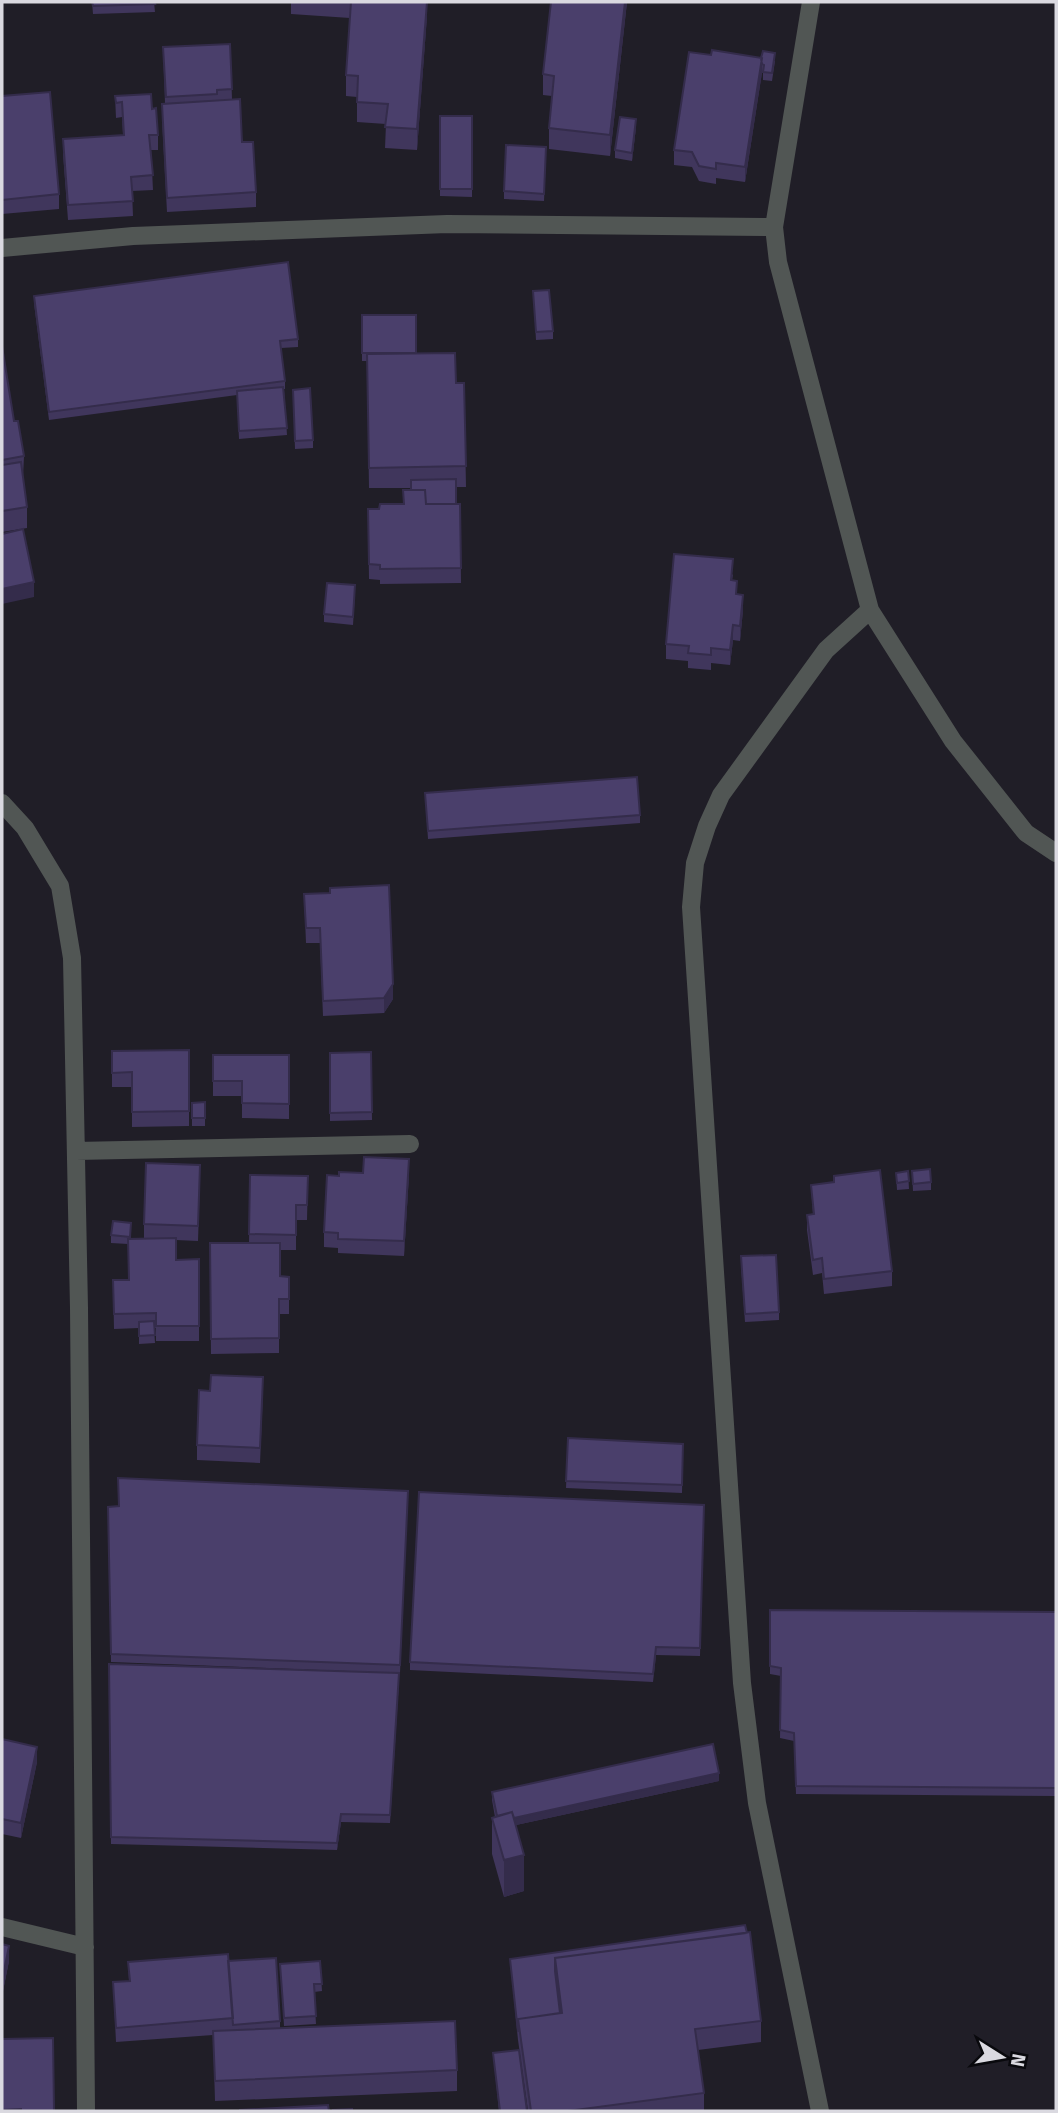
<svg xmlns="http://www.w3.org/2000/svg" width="1058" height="2113" viewBox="0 0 1058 2113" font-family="'Fira Sans',sans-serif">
<rect width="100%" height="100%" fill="#201e27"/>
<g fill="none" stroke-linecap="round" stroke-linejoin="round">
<!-- minor -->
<path stroke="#515654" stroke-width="18" d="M 811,2 L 774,227 L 778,262 L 870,610 L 953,741 L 1026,833 L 1056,853
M 2,248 L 133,236 L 447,224 L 774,227
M 2,803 L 25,828 L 60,886 L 72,958 L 79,1308 L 86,2111
M 76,1151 L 410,1144
M 2,1927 L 85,1947
M 820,2111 L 757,1803 L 742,1683 L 691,907 L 695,863 L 707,826 L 721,795 L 826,650 L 870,610"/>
</g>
<!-- wall -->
<path fill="#40365c" d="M 52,2 L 154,2 L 155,12 L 93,14 L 92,2 L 52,3 Z
M 291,2 L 427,2 L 427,16 L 417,150 L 385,148 L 386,124 L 357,122 L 357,97 L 346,96 L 346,75 L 350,18 L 291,14 Z
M 551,2 L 627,2 L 610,156 L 549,149 L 549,128 L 552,96 L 543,95 L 543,74 Z
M 230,44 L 232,99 L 256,192 L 256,207 L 167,212 L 162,119 L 162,104 L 165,103 L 163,47 Z
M 711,55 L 775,61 L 772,81 L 763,80 L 763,72 L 762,72 L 745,182 L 716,178 L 716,184 L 699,181 L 692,167 L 674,165 L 674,150 Z
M 2,96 L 59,194 L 59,209 L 2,214 Z
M 115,96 L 152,109 L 158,135 L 158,150 L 151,150 L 153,190 L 132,191 L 133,216 L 68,220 L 63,154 L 63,139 L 123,135 L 122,117 L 116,118 Z
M 440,116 L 472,116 L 472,197 L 440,196 Z
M 636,127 L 632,161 L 615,158 L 615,150 Z
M 546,155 L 544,201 L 504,199 L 504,191 Z
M 533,291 L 553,331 L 553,339 L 536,340 Z
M 34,296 L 298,339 L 298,347 L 281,348 L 285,381 L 285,389 L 284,389 L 287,435 L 239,439 L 237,395 L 49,420 L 34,303 Z
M 362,315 L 456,383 L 464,383 L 466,487 L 456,487 L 456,504 L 460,504 L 461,583 L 380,584 L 380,580 L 369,579 L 368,509 L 379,509 L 403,504 L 403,490 L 411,490 L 411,488 L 369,488 L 367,361 L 362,361 Z
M 2,346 L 14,421 L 24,456 L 23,477 L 27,507 L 27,528 L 2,532 Z
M 293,390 L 313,440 L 313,448 L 295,449 Z
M 733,574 L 732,581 L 743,610 L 740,641 L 733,640 L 730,665 L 711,663 L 711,670 L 688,668 L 688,661 L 666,659 L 666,644 Z
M 355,593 L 353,625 L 324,622 L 324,614 Z
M 425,793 L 640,815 L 640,823 L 428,839 Z
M 304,894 L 393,999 L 384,1013 L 323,1016 L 320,943 L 306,943 Z
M 189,1050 L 189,1126 L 132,1127 L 132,1087 L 112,1087 L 112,1051 Z
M 371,1052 L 372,1120 L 330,1121 L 330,1053 Z
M 213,1055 L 289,1055 L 289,1119 L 242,1118 L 242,1096 L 213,1096 Z
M 205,1102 L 205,1126 L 192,1126 L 192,1103 Z
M 908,1171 L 909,1189 L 897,1190 L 896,1173 Z
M 912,1171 L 931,1182 L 931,1190 L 913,1191 Z
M 363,1173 L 409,1174 L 404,1256 L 338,1253 L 338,1248 L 324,1247 L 324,1232 L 339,1176 Z
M 250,1175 L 308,1176 L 307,1220 L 296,1220 L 296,1250 L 280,1250 L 280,1276 L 289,1277 L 289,1314 L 279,1314 L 279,1353 L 211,1354 L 210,1243 L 249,1243 Z
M 200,1180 L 198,1241 L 176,1240 L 176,1260 L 199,1259 L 199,1341 L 156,1341 L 156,1328 L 154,1328 L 155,1343 L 139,1344 L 139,1328 L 114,1329 L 113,1280 L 128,1280 L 128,1244 L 111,1243 L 111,1235 L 131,1223 L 131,1239 L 144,1239 L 144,1224 Z
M 811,1185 L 892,1271 L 892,1286 L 824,1294 L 822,1273 L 813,1275 L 807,1230 L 807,1215 L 813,1215 Z
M 741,1264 L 779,1312 L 779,1320 L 745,1322 Z
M 263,1392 L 260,1463 L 197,1460 L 197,1445 Z
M 568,1438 L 683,1444 L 682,1493 L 566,1488 Z
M 408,1491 L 400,1673 L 111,1662 L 108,1507 Z
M 704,1505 L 700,1656 L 656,1655 L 653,1682 L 410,1670 L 410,1662 Z
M 770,1610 L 1056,1612 L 1056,1796 L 796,1794 L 794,1741 L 780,1738 L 781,1676 L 770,1674 Z
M 109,1664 L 399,1681 L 390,1823 L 341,1822 L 337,1850 L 111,1844 Z
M 2,1739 L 37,1762 L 21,1838 L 2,1834 Z
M 719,1781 L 516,1825 L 524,1891 L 504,1897 L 492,1854 L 492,1818 L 495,1817 L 492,1800 L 492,1792 Z
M 745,1925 L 761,2021 L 761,2042 L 698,2050 L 704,2093 L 704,2111 L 528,2111 L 518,2040 L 510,1959 Z
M 2,1944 L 9,1961 L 3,1991 L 2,1991 Z
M 228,1961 L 280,2021 L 280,2028 L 457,2070 L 457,2091 L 215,2101 L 213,2035 L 116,2042 L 113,1982 L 129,1981 L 128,1962 Z
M 320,1961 L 322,1991 L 314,1992 L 316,2024 L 284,2026 L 280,1964 Z
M 2,2039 L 54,2111 L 2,2111 Z
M 493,2053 L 527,2111 L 499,2111 Z"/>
<!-- shaded-wall -->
<path fill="#342c4b" d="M 427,2 L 427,16 L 417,150 L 417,129 Z
M 625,2 L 627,2 L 610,156 L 610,135 Z
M 762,58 L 762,73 L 745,182 L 745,167 Z
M 636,119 L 636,127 L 632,161 L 632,153 Z
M 34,582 L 34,597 L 2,604 L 2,589 Z
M 743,595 L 743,610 L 740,641 L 740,626 Z
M 733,625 L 733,640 L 730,665 L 730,650 Z
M 393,984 L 393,999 L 384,1013 L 384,998 Z
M 409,1159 L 409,1174 L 404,1256 L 404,1241 Z
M 37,1747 L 37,1762 L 21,1838 L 21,1823 Z
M 719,1773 L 719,1781 L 498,1829 L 498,1822 Z
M 341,1814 L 341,1822 L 337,1850 L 337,1843 Z
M 524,1855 L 524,1891 L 504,1897 L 504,1860 Z
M 9,1946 L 9,1961 L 3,1991 L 3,1976 Z"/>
<!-- building -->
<path fill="#4a3f6b" stroke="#342c4b" stroke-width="2" d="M 92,2 L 154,2 L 155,4 L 93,6 Z
M 351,2 L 427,2 L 417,129 L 385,127 L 388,104 L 357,102 L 358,76 L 346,75 Z
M 551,2 L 625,2 L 610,135 L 549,128 L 554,76 L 543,74 Z
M 230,44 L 232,89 L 217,90 L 217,94 L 166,97 L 163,47 Z
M 712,50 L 762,58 L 745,167 L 716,163 L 716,169 L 699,166 L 692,152 L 674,150 L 689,52 L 711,55 Z
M 763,51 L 775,53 L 772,73 L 763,72 L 764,65 L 762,64 L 761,58 Z
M 50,92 L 59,194 L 2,200 L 2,96 Z
M 151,94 L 152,109 L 156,108 L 158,135 L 149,135 L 153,175 L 131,177 L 133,201 L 68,205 L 63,139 L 124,135 L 122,102 L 116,103 L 115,96 Z
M 240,99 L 242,142 L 253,142 L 256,192 L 167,198 L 162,104 Z
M 440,116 L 472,116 L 472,189 L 440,189 Z
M 620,117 L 636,119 L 632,153 L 615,150 Z
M 506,145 L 546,147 L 544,194 L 504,191 Z
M 288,262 L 298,339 L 280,341 L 285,381 L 49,412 L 34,296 Z
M 549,290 L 553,331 L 536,332 L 533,291 Z
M 362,315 L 416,315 L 416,353 L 362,353 Z
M 2,346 L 14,421 L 18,421 L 24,456 L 2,460 Z
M 455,353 L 456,383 L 464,383 L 466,466 L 369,468 L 367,354 Z
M 283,387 L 287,428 L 239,431 L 237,391 Z
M 310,388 L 313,440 L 295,441 L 293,390 Z
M 21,462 L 27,507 L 2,511 L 2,465 Z
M 456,479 L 456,504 L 426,504 L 425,490 L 411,490 L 411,480 Z
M 403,490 L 425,490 L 426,504 L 460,504 L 461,568 L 380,569 L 380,565 L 369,564 L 368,509 L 379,509 L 380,504 L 404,504 Z
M 23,529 L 34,582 L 2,589 L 2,534 Z
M 674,554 L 733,559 L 731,580 L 737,581 L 736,594 L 743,595 L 740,626 L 733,625 L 730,650 L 711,648 L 711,655 L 688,653 L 689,646 L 666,644 Z
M 327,583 L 355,585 L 353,617 L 324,614 Z
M 637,777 L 640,815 L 428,831 L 425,793 Z
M 389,885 L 393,984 L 384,998 L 323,1001 L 320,928 L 306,928 L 304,894 L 330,893 L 330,888 Z
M 189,1050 L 189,1111 L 132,1112 L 132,1072 L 112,1073 L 112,1051 Z
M 371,1052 L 372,1112 L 330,1113 L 330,1053 Z
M 213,1055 L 289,1055 L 289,1104 L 242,1103 L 242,1081 L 213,1081 Z
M 205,1102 L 205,1118 L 192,1118 L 192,1103 Z
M 364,1157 L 409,1159 L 404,1241 L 338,1239 L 338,1233 L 324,1232 L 327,1175 L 339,1176 L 339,1172 L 363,1173 Z
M 146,1163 L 200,1165 L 198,1226 L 144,1224 Z
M 930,1169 L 931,1182 L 913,1184 L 912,1171 Z
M 880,1170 L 892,1271 L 824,1279 L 822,1258 L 813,1260 L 807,1215 L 814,1214 L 811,1185 L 834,1182 L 834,1176 Z
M 908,1171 L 909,1181 L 897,1183 L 896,1173 Z
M 250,1175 L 308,1176 L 307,1205 L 296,1205 L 296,1235 L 249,1234 Z
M 113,1221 L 131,1223 L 130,1237 L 111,1235 Z
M 176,1238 L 176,1260 L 199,1259 L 199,1326 L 156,1326 L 156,1313 L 114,1314 L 113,1280 L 129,1280 L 128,1239 Z
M 210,1243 L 280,1243 L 280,1276 L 289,1277 L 289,1299 L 279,1299 L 279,1338 L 211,1339 Z
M 776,1255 L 779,1312 L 745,1314 L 741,1256 Z
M 154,1321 L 155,1335 L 139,1336 L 139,1322 Z
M 211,1375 L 263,1377 L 260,1448 L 197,1445 L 199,1390 L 210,1391 Z
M 568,1438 L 683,1444 L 682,1485 L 566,1481 Z
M 118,1478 L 408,1491 L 400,1665 L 111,1654 L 108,1507 L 119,1506 Z
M 419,1492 L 704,1505 L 700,1648 L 656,1647 L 653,1674 L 410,1662 Z
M 770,1610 L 1056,1612 L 1056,1788 L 796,1786 L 794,1733 L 780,1730 L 781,1668 L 770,1666 Z
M 109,1664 L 399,1673 L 390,1815 L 341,1814 L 337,1843 L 111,1837 Z
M 2,1739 L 37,1747 L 21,1823 L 2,1819 Z
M 713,1744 L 719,1773 L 514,1818 L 512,1812 L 497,1816 L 492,1792 Z
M 512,1812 L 524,1855 L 504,1860 L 492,1818 Z
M 745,1925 L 747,1933 L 555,1958 L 555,1971 L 560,2013 L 518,2019 L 518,2032 L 510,1959 Z
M 750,1932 L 761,2021 L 695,2029 L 704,2093 L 568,2111 L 531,2111 L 518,2019 L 562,2013 L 555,1958 Z
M 2,1944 L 9,1946 L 3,1976 L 2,1976 Z
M 228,1954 L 233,2018 L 116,2028 L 113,1982 L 130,1981 L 128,1962 Z
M 276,1958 L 280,2021 L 233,2025 L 228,1961 Z
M 320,1961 L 322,1984 L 314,1984 L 316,2016 L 284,2018 L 280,1964 Z
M 455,2021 L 457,2070 L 215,2081 L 213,2031 Z
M 53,2038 L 54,2111 L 21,2111 L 21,2109 L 2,2110 L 2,2039 Z
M 519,2050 L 527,2111 L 500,2111 L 493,2053 Z
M 328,2105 L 329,2111 L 240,2111 L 240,2110 Z
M 352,2109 L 352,2111 L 333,2111 L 333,2110 Z"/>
<!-- border -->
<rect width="1058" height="2113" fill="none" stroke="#dad9e0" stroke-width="7"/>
<!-- north arrow -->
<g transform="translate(1002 2057) rotate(101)" stroke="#09090d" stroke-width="5" paint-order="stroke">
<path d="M0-5L12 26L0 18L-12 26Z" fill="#dad9e0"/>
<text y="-10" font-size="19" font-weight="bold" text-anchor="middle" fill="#dad9e0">N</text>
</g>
</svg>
